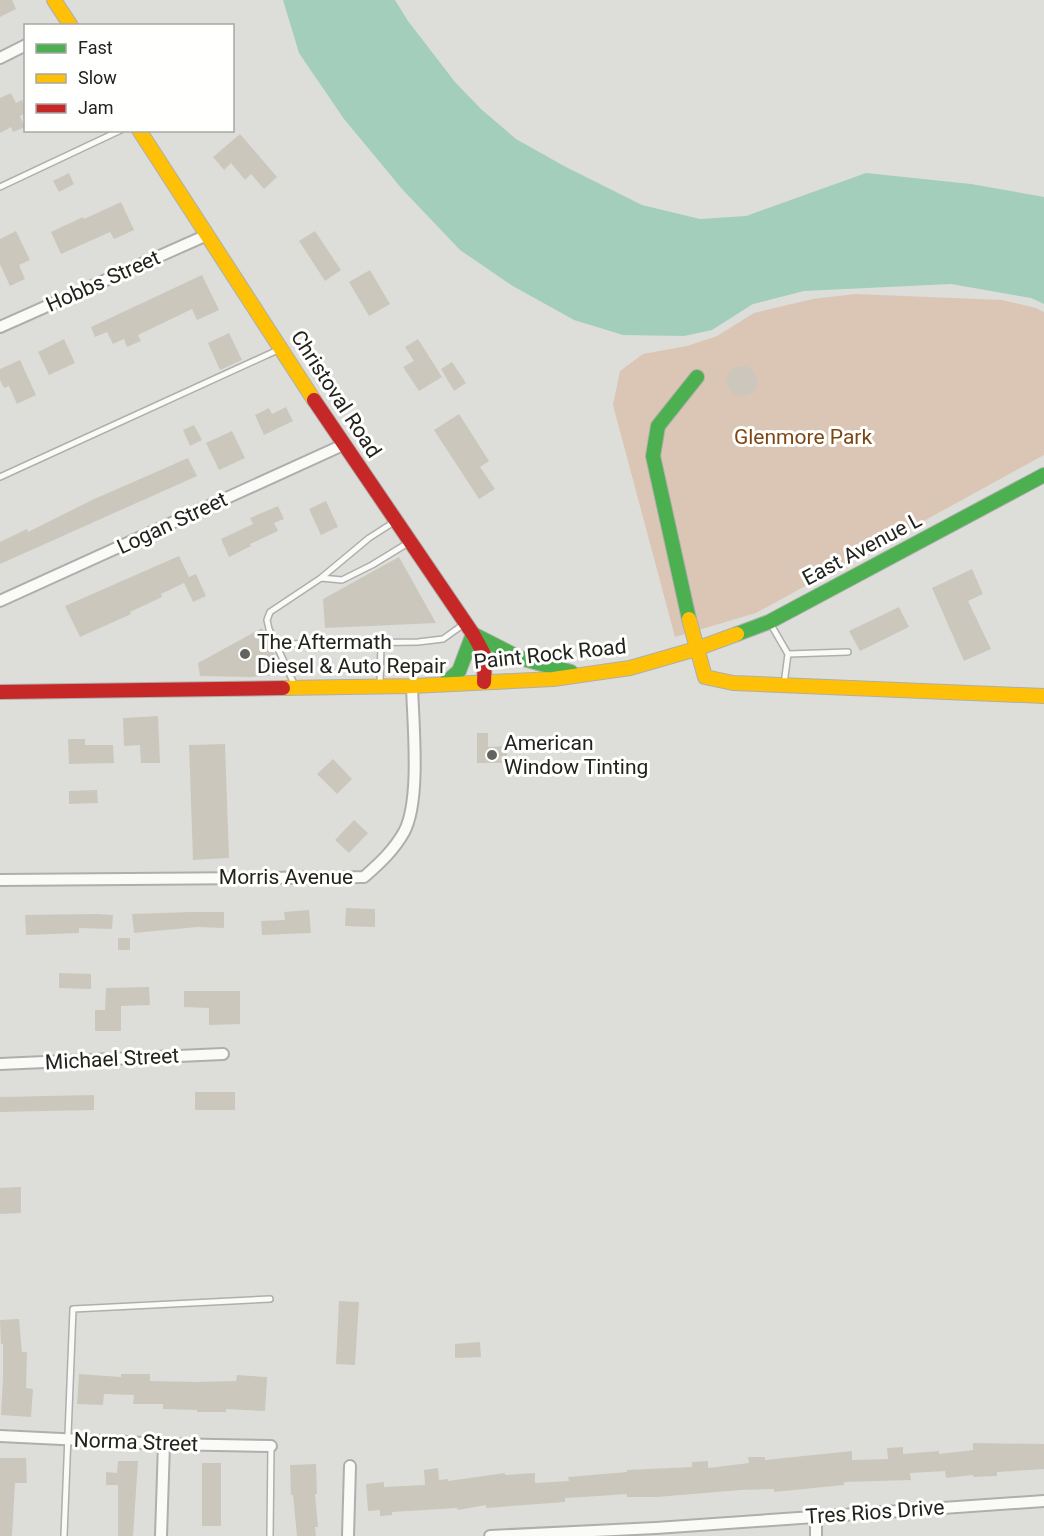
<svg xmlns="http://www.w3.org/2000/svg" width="1044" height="1536" viewBox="0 0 1044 1536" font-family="Roboto,sans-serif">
<rect width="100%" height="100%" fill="#ddded9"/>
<!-- green -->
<path fill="#dbc6b5" d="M 855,294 L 1002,300 L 1036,308 L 1044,312 L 1044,455 L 756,613 L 675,637 L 613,405 L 620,371 L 643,354 L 687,346 L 717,336 L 754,313 L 813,299 Z"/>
<!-- water -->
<path fill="#a4cebc" d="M 283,0 L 395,0 L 408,21 L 455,82 L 481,109 L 516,139 L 564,166 L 642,205 L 700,219 L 746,216 L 866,173 L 971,184 L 1044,197 L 1044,304 L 1031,298 L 951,284 L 804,291 L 753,304 L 712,330 L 684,336 L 623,335 L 574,320 L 511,285 L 460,250 L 402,189 L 344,119 L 299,53 Z"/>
<!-- building -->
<path fill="#ccc7bc" d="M 0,0 L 12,0 L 16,9 L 0,17 Z
M 11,93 L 16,103 L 22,100 L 26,108 L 26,113 L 20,116 L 25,127 L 13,132 L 11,127 L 0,133 L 0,98 Z
M 240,134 L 277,177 L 264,189 L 251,174 L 245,180 L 231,163 L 224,170 L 213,157 Z
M 69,173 L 74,184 L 59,192 L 53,181 Z
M 121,202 L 134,230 L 114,239 L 110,232 L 61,254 L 51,232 L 83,217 L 84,219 Z
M 16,231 L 30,260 L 19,265 L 25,279 L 10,286 L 0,264 L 0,239 Z
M 315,231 L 341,270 L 325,281 L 299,241 Z
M 370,270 L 390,304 L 369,316 L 349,282 Z
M 202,275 L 219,310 L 197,320 L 192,309 L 138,335 L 141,341 L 127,347 L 124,339 L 113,344 L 107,332 L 95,337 L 91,327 Z
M 229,333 L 242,360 L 220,370 L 208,343 Z
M 64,339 L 75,363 L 49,375 L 38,352 Z
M 418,339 L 442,377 L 419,391 L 403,367 L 414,361 L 405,347 Z
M 20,360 L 36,395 L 17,404 L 9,386 L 4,388 L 0,380 L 0,369 Z
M 452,362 L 466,383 L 454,391 L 441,369 Z
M727 381a15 15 0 1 1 30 0a15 15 0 1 1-30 0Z
M 286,407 L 293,421 L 264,435 L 255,415 L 269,408 L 272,414 Z
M 459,414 L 489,461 L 480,467 L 495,489 L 479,499 L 434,430 Z
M 194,425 L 202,440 L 190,446 L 183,430 Z
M 232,431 L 245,458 L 219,470 L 206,443 Z
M 188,458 L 197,476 L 0,564 L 0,542 L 27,529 L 28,532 L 92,500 Z
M 326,501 L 338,527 L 321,535 L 309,509 Z
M 278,506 L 284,519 L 274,523 L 278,531 L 250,544 L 251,546 L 229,557 L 221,539 L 253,524 L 250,518 Z
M 179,556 L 189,577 L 196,574 L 206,596 L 193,602 L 184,583 L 161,594 L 162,597 L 130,612 L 131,614 L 80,637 L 65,606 Z
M 399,557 L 436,623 L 325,628 L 323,599 Z
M 972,569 L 983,594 L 968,601 L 991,649 L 964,661 L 932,588 Z
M 899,607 L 909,627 L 860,651 L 849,631 Z
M 262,628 L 284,675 L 250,677 L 200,676 L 198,663 Z
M 158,716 L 160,763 L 141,763 L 140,745 L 124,746 L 123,718 Z
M 477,733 L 488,733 L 488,747 L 507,746 L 507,763 L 477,763 Z
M 68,739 L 85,739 L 85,745 L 113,745 L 114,763 L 69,764 Z
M 225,744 L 229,858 L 193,860 L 189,745 Z
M 333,759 L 352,779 L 337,794 L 317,774 Z
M 97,790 L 98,803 L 69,804 L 69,791 Z
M 354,820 L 368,833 L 349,853 L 335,840 Z
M 346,908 L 375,909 L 375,927 L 345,926 Z
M 309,910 L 311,933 L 262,935 L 261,921 L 285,920 L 284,912 Z
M 191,912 L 224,912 L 224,928 L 197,927 L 134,933 L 132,914 Z
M 97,914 L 113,915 L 112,929 L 79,928 L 79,933 L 26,935 L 25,915 Z
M 118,938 L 130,938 L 130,950 L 118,950 Z
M 59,973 L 91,974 L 91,989 L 59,988 Z
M 149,987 L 150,1005 L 121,1006 L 121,1031 L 95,1031 L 95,1010 L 105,1010 L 106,988 Z
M 184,991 L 240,991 L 240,1024 L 209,1025 L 209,1008 L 184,1007 Z
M 195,1092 L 235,1092 L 235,1110 L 195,1110 Z
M 94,1095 L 94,1110 L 0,1112 L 0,1097 Z
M 21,1187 L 21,1213 L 0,1214 L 0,1188 Z
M 339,1301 L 359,1302 L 355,1365 L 336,1364 Z
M 19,1319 L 22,1352 L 27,1352 L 26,1388 L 33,1389 L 31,1417 L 1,1415 L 3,1379 L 3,1344 L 1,1344 L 0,1320 Z
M 480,1342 L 481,1357 L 455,1358 L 455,1344 Z
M 79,1374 L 121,1377 L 121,1374 L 150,1374 L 150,1381 L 197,1382 L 236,1381 L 237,1375 L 267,1377 L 265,1411 L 226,1409 L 226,1412 L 197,1412 L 197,1410 L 163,1409 L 163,1404 L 133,1404 L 134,1395 L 104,1394 L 103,1405 L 77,1404 Z
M 973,1443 L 1044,1444 L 1044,1469 L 997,1472 L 997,1476 L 973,1477 L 973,1475 L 946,1478 L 945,1471 L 910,1473 L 911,1480 L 844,1482 L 844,1485 L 774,1492 L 774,1489 L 741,1490 L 657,1497 L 627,1497 L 627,1494 L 599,1496 L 565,1498 L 565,1502 L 486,1508 L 486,1505 L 458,1510 L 457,1508 L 392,1512 L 392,1515 L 380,1516 L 380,1510 L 368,1511 L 366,1484 L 384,1482 L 384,1487 L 425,1485 L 424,1470 L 438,1468 L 439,1480 L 448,1479 L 448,1481 L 505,1473 L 505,1475 L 535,1473 L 535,1483 L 569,1481 L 568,1477 L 627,1472 L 627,1470 L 692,1467 L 692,1462 L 708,1461 L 708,1468 L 749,1463 L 748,1457 L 765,1457 L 765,1460 L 852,1451 L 852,1460 L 888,1459 L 887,1448 L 903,1447 L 903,1454 L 939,1451 L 939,1454 L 973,1450 Z
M 0,1458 L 26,1458 L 27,1483 L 15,1483 L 12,1536 L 0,1536 Z
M 118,1461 L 138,1461 L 133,1536 L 118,1536 L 118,1485 L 106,1485 L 106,1472 L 117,1473 Z
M 202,1463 L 221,1463 L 221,1526 L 202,1526 Z
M 316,1464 L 317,1494 L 315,1494 L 318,1527 L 315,1527 L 316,1536 L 297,1536 L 293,1495 L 291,1495 L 290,1465 Z"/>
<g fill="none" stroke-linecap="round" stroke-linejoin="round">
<!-- lane casing -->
<g stroke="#aeafab" stroke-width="8">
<path id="lane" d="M 0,187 L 121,130
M 0,477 L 280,349
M 321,578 L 342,580 L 372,565 L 408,543
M 770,623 L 788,654 L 784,684
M 276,644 L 418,642 L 443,639 L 464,624
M 788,654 L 848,652
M 380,685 L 381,642
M 295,686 L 269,629 L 267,620 L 270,612 L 321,578 L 369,538 L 394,522
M 64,1536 L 73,1309 L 270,1299
M 270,1536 L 271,1446"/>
</g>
<!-- street casing -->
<g stroke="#aeafab" stroke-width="14">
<path id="street" d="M 0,58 L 26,45
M 0,327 L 207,235
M 0,601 L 343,445
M 0,880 L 364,877 C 380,863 394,850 404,832 C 421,801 413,723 412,686
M 0,1064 L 223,1054
M 0,1436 L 164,1444 L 271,1446
M 161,1536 L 164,1444
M 348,1536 L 350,1466
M 490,1536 L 656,1528 L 1044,1501
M 816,1536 L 816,1516"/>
</g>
<!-- fast casing -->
<g stroke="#aeafab" stroke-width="16">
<path id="fast" d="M 689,619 L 653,456 L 658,426 L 697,377
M 737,634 L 769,622 L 1044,475
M 444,684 L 459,671 L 473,634 L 520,658 L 571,672"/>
</g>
<!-- slow casing -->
<g stroke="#aeafab" stroke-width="16">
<path id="slow" d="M 54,0 L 71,26
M 139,130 L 314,400
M 689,619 L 705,677 L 733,683 L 1044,696
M 283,688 L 412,686 L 553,679 L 630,668 L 696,649 L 737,634"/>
</g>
<!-- jam casing -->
<g stroke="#aeafab" stroke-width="16">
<path id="jam" d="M 314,400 L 473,634 L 485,656 L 484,682
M 0,692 L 283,688"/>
</g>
<!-- lane -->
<use href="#lane" stroke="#fafaf9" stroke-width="5"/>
<!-- street -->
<use href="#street" stroke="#fafaf9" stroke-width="10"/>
<!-- fast -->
<use href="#fast" stroke="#4caf50" stroke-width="14"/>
<!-- slow -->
<use href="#slow" stroke="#ffc107" stroke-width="14"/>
<!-- jam -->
<use href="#jam" stroke="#c62828" stroke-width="14"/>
</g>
<!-- markers -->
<g fill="#636460" stroke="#fffffe" stroke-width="2">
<circle cx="245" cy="654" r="6"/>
<circle cx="492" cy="755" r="6"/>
</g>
<g text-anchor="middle" stroke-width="6" stroke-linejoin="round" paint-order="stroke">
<!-- street labels -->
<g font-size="21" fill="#22221f" stroke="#fffffe">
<text transform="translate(103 281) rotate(-24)" y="7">Hobbs Street</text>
<text transform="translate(336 394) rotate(57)" y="7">Christoval Road</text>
<text transform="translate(172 523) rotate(-25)" y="7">Logan Street</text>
<text transform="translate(862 549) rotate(-28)" y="7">East Avenue L</text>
<text transform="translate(550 654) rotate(-6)" y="7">Paint Rock Road</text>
<text x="286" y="884">Morris Avenue</text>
<text transform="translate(112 1059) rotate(-3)" y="7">Michael Street</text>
<text transform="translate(136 1442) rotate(2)" y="7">Norma Street</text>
<text transform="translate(875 1512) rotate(-4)" y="7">Tres Rios Drive</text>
</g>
<!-- park labels -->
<g font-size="21" fill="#7f4615" stroke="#fffffe">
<text x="803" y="444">Glenmore Park</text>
</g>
<!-- poi labels -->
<g font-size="21" fill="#22221f" stroke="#fffffe" text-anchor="start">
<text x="257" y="649">The Aftermath<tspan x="257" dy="24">Diesel &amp; Auto Repair</tspan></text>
<text x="504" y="750">American<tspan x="504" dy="24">Window Tinting</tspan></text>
</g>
</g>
<!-- legend -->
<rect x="24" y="24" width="210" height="108" fill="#fffffe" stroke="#a7a7a5" stroke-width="1.5"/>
<rect x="36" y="44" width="30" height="9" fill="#4caf50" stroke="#a7a7a5" stroke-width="1.5"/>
<text x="78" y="54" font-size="18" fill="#22221f">Fast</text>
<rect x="36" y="74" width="30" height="9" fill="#ffc107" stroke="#a7a7a5" stroke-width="1.5"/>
<text x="78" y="84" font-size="18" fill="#22221f">Slow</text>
<rect x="36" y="104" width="30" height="9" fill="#c62828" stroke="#a7a7a5" stroke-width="1.5"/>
<text x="78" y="114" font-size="18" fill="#22221f">Jam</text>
</svg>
